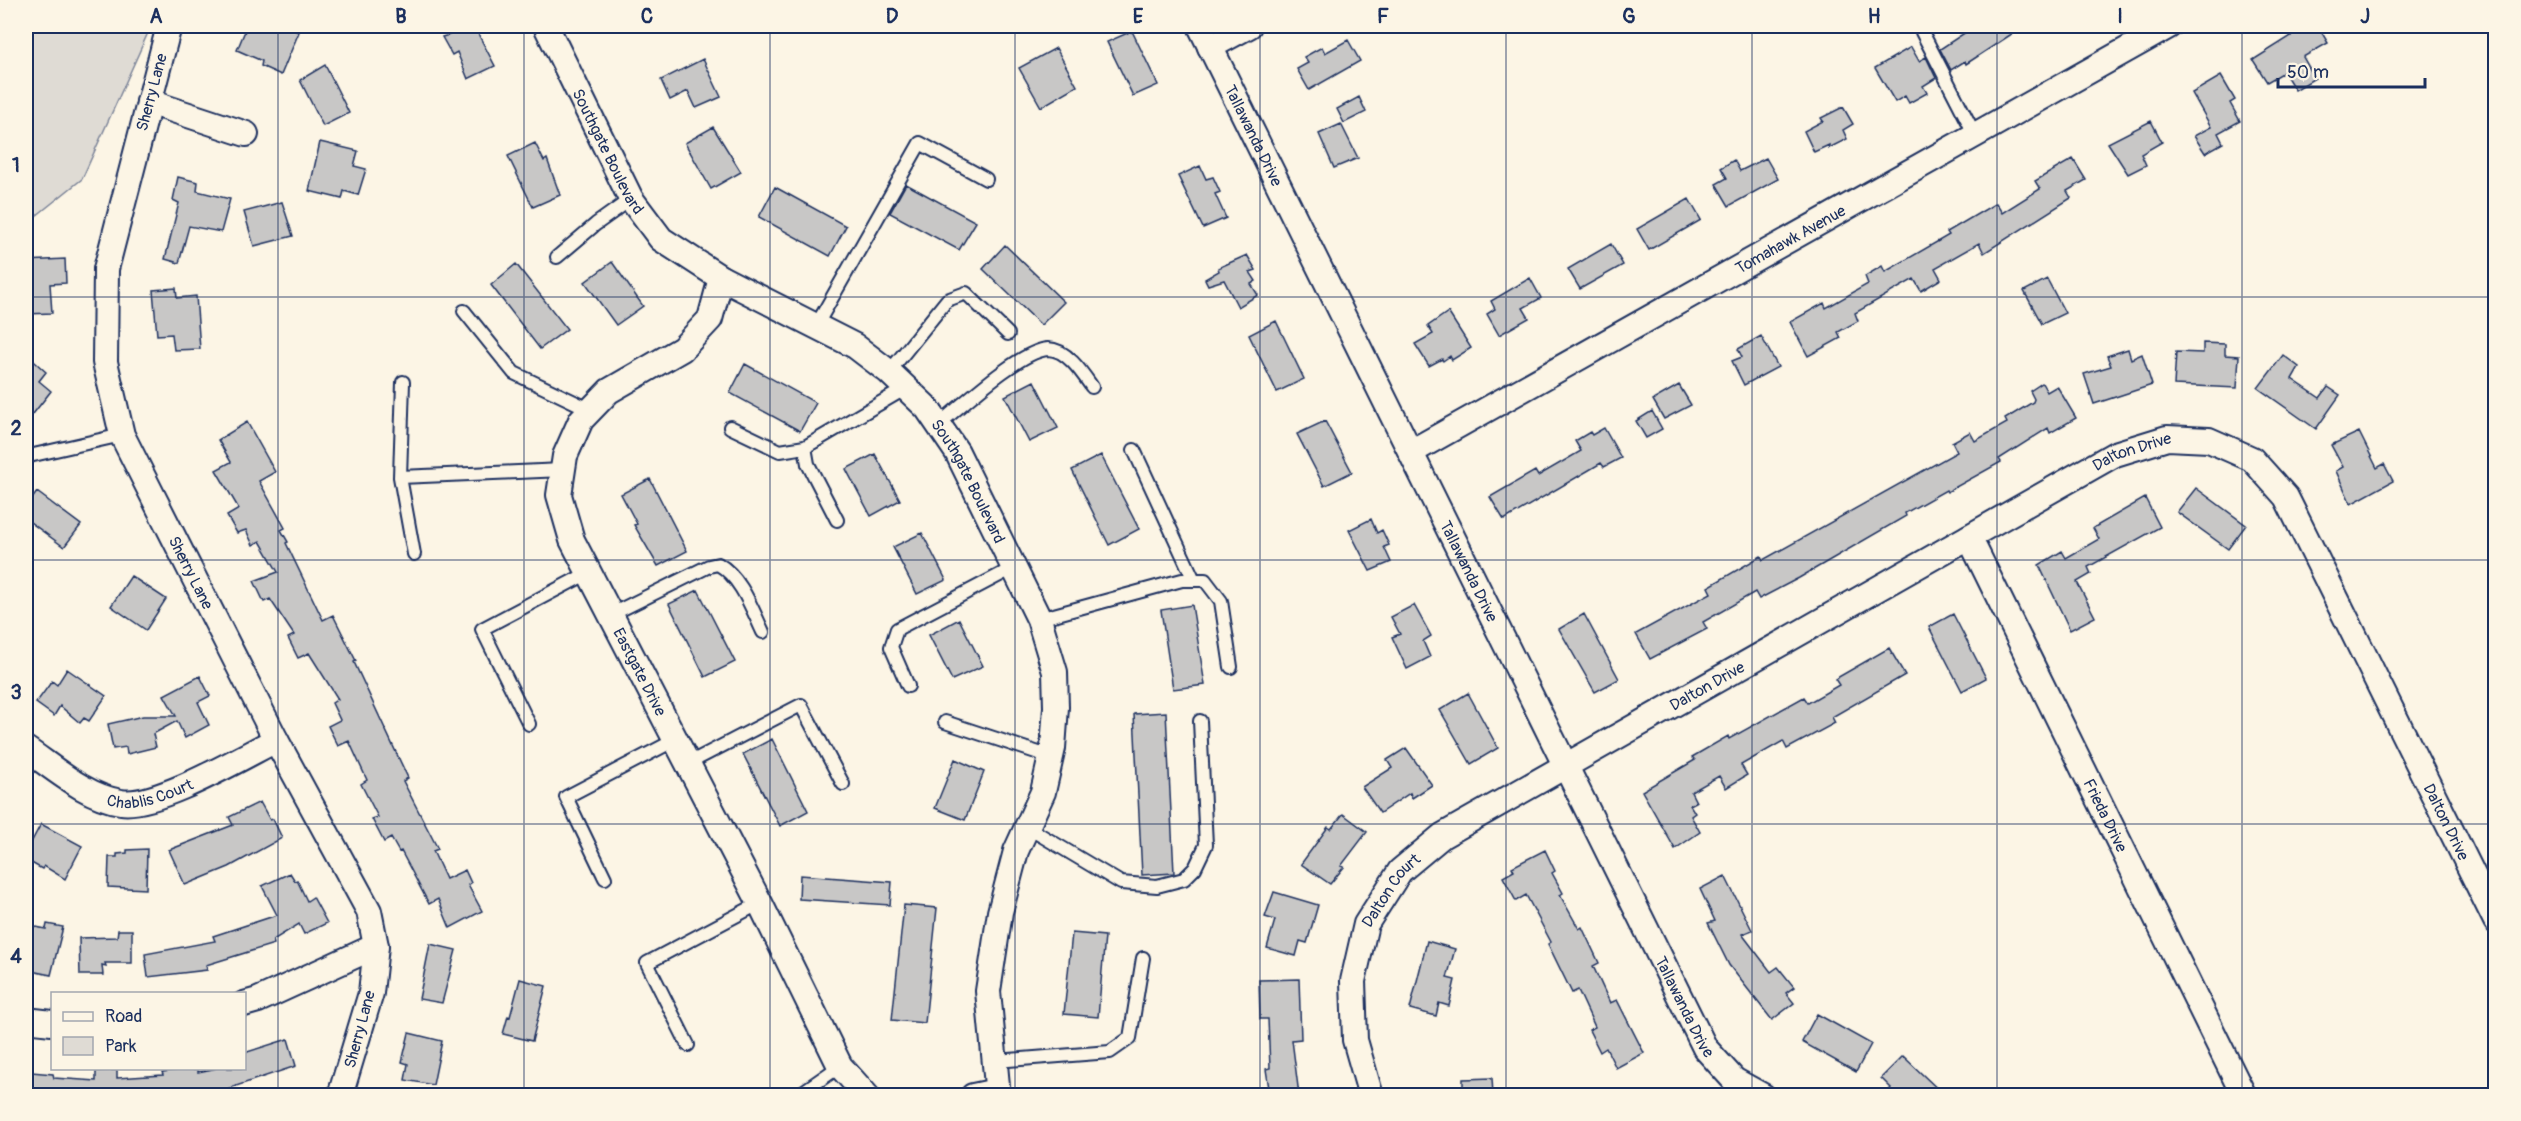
<svg xmlns="http://www.w3.org/2000/svg" width="2521" height="1121" viewBox="0 0 2521 1121" font-family="Pangolin,sans-serif">
<rect width="100%" height="100%" fill="#fcf5e5"/>
<filter id="ink" filterUnits="userSpaceOnUse"><feTurbulence type="fractalNoise" baseFrequency=".0167" numOctaves="2"/><feDisplacementMap in="SourceGraphic" scale="12" xChannelSelector="R" yChannelSelector="G"/><feConvolveMatrix kernelMatrix="1 2 1 2 8 2 1 2 1" color-interpolation-filters="sRGB"/></filter>
<g filter="url(#ink)">
<!-- green -->
<path fill="#dfdbd4" stroke="#7d8599" stroke-width="1.5" d="M 26,26 L 151,26 L 82,179 L 26,224 Z"/>
<!-- building -->
<path fill="#c8c7c6" stroke="#1b2f5e" stroke-width="1.5" d="M 247,26 L 283,26 L 299,32 L 281,75 L 261,66 L 262,61 L 237,50 Z
M 444,26 L 474,26 L 495,66 L 468,79 L 457,52 L 452,55 L 442,37 L 449,35 Z
M 1975,26 L 2024,26 L 1966,64 L 1965,61 L 1951,70 L 1940,49 Z
M 2307,26 L 2318,26 L 2328,43 L 2303,57 L 2315,78 L 2295,90 L 2284,72 L 2267,82 L 2253,60 Z
M 1132,31 L 1158,85 L 1133,96 L 1107,42 Z
M 1348,40 L 1360,61 L 1309,90 L 1297,69 L 1308,63 L 1304,57 L 1322,47 L 1325,53 Z
M 1911,47 L 1919,61 L 1926,57 L 1936,78 L 1923,86 L 1927,93 L 1909,103 L 1905,96 L 1895,102 L 1875,68 Z
M 1056,48 L 1077,86 L 1041,107 L 1019,68 Z
M 703,59 L 721,97 L 696,108 L 688,91 L 670,100 L 661,80 Z
M 325,65 L 349,113 L 323,126 L 300,80 Z
M 2221,76 L 2235,100 L 2230,103 L 2240,121 L 2218,133 L 2223,143 L 2205,153 L 2194,136 L 2211,127 L 2192,93 Z
M 1359,97 L 1366,112 L 1344,123 L 1337,109 Z
M 1843,107 L 1853,124 L 1843,130 L 1847,139 L 1829,148 L 1829,145 L 1814,152 L 1804,131 L 1823,121 L 1821,118 Z
M 2151,121 L 2162,142 L 2141,154 L 2146,165 L 2128,174 L 2108,143 Z
M 1341,124 L 1358,158 L 1334,168 L 1319,134 Z
M 713,127 L 741,172 L 711,189 L 685,143 Z
M 320,142 L 358,151 L 354,166 L 366,169 L 358,195 L 344,191 L 342,199 L 309,191 Z
M 535,143 L 544,161 L 547,159 L 560,195 L 533,207 L 508,156 Z
M 1766,158 L 1778,179 L 1729,206 L 1716,184 L 1727,178 L 1721,168 L 1734,160 L 1740,171 Z
M 2073,159 L 2086,180 L 2067,191 L 2071,198 L 1984,253 L 1979,243 L 1935,268 L 1941,279 L 1921,291 L 1914,279 L 1855,313 L 1858,321 L 1838,332 L 1841,338 L 1808,356 L 1790,322 L 1824,303 L 1826,308 L 1868,284 L 1865,276 L 1882,266 L 1885,272 L 1949,235 L 1947,232 L 1996,203 L 2002,213 L 2040,189 L 2035,181 Z
M 1200,166 L 1206,179 L 1213,177 L 1220,192 L 1215,194 L 1226,218 L 1203,228 L 1178,176 Z
M 178,177 L 198,182 L 197,191 L 230,199 L 221,232 L 189,226 L 179,263 L 165,259 L 179,203 L 173,200 Z
M 906,184 L 976,222 L 959,250 L 890,213 Z
M 775,187 L 846,226 L 830,256 L 759,217 Z
M 1689,199 L 1701,220 L 1649,250 L 1637,229 Z
M 282,202 L 293,236 L 254,246 L 244,212 Z
M 1611,244 L 1623,265 L 1580,289 L 1568,269 Z
M 1005,245 L 1064,302 L 1041,325 L 983,269 Z
M 1247,255 L 1256,270 L 1250,272 L 1256,281 L 1251,284 L 1258,295 L 1238,307 L 1224,280 L 1208,285 L 1205,279 L 1219,271 L 1218,268 Z
M 65,259 L 66,283 L 50,284 L 52,313 L 26,314 L 26,261 Z
M 612,262 L 643,306 L 616,325 L 585,282 Z
M 516,264 L 567,329 L 540,349 L 491,285 Z
M 1530,278 L 1541,298 L 1523,308 L 1529,318 L 1499,335 L 1487,314 L 1495,309 L 1491,301 Z
M 2047,279 L 2065,313 L 2042,324 L 2024,291 Z
M 176,288 L 177,298 L 196,296 L 200,349 L 174,350 L 172,334 L 157,335 L 153,290 Z
M 1448,312 L 1471,348 L 1452,360 L 1450,356 L 1443,361 L 1442,359 L 1429,366 L 1415,344 L 1433,334 L 1428,326 Z
M 1276,321 L 1304,379 L 1277,392 L 1249,335 Z
M 1761,336 L 1778,367 L 1744,385 L 1732,361 L 1742,357 L 1738,349 Z
M 2203,343 L 2225,344 L 2225,355 L 2239,356 L 2237,388 L 2174,385 L 2176,352 L 2203,353 Z
M 2128,349 L 2131,359 L 2142,354 L 2152,385 L 2094,404 L 2084,374 L 2111,366 L 2107,356 Z
M 26,354 L 46,372 L 39,381 L 51,391 L 26,423 Z
M 2283,355 L 2299,367 L 2292,379 L 2320,398 L 2328,387 L 2340,395 L 2316,429 L 2258,388 Z
M 745,364 L 816,403 L 800,431 L 730,393 Z
M 1034,381 L 1058,428 L 1029,442 L 1005,396 Z
M 2042,383 L 2047,392 L 2057,386 L 2076,418 L 2050,433 L 2048,428 L 1999,459 L 2001,462 L 1947,492 L 1946,490 L 1905,513 L 1906,516 L 1799,578 L 1759,599 L 1755,592 L 1703,622 L 1707,629 L 1650,659 L 1636,634 L 1711,593 L 1708,587 L 1761,556 L 1763,560 L 1957,452 L 1952,442 L 1970,432 L 1975,441 L 2007,423 L 2005,419 L 2033,402 L 2034,399 L 2030,391 Z
M 1679,385 L 1691,405 L 1664,419 L 1653,400 Z
M 1652,411 L 1662,429 L 1646,438 L 1636,421 Z
M 1325,421 L 1352,472 L 1324,486 L 1297,434 Z
M 247,422 L 275,472 L 259,481 L 285,528 L 281,530 L 288,542 L 286,543 L 323,620 L 333,615 L 356,661 L 354,662 L 408,778 L 403,781 L 438,849 L 433,851 L 446,879 L 465,870 L 471,883 L 468,885 L 482,911 L 450,928 L 438,899 L 429,904 L 401,851 L 399,852 L 391,838 L 384,842 L 372,819 L 378,817 L 361,784 L 367,780 L 349,741 L 338,746 L 328,726 L 340,720 L 332,703 L 338,699 L 309,653 L 298,658 L 288,638 L 294,635 L 270,599 L 264,602 L 254,581 L 278,572 L 260,541 L 253,545 L 246,530 L 237,533 L 227,516 L 239,509 L 216,470 L 231,462 L 218,440 Z
M 1604,428 L 1621,458 L 1604,467 L 1601,463 L 1504,520 L 1490,497 L 1535,471 L 1538,476 L 1581,451 L 1575,441 L 1590,432 L 1592,435 Z
M 2359,432 L 2377,468 L 2384,464 L 2393,481 L 2351,504 L 2336,471 L 2343,467 L 2331,445 Z
M 875,454 L 900,500 L 871,516 L 846,469 Z
M 1101,455 L 1139,529 L 1109,545 L 1072,470 Z
M 650,479 L 687,551 L 658,566 L 634,525 L 637,524 L 621,494 Z
M 2196,488 L 2246,525 L 2228,549 L 2177,512 Z
M 37,492 L 81,525 L 64,547 L 26,519 L 26,507 Z
M 2145,498 L 2160,527 L 2088,567 L 2091,574 L 2077,582 L 2095,617 L 2070,630 L 2039,565 L 2062,551 L 2066,558 L 2099,539 L 2093,528 Z
M 1371,519 L 1377,533 L 1382,530 L 1389,545 L 1384,547 L 1391,562 L 1370,571 L 1349,530 Z
M 922,533 L 946,580 L 917,594 L 893,547 Z
M 131,576 L 166,599 L 146,630 L 111,606 Z
M 698,590 L 735,662 L 705,677 L 669,604 Z
M 1192,605 L 1205,685 L 1173,689 L 1161,610 Z
M 1414,605 L 1431,636 L 1423,641 L 1430,657 L 1407,669 L 1392,637 L 1400,634 L 1391,617 Z
M 1584,614 L 1619,679 L 1595,692 L 1559,629 Z
M 1953,614 L 1986,678 L 1962,691 L 1929,627 Z
M 959,619 L 983,666 L 952,680 L 929,635 Z
M 1889,648 L 1905,675 L 1832,717 L 1835,723 L 1787,749 L 1783,741 L 1741,765 L 1747,775 L 1726,788 L 1719,776 L 1691,792 L 1696,802 L 1690,805 L 1695,813 L 1691,816 L 1700,832 L 1675,849 L 1642,791 L 1695,760 L 1692,757 L 1728,736 L 1729,739 L 1804,697 L 1808,703 L 1839,685 L 1835,679 Z
M 67,669 L 106,696 L 89,721 L 84,718 L 80,723 L 60,706 L 54,716 L 36,703 L 52,681 L 57,685 Z
M 200,676 L 210,696 L 198,702 L 209,725 L 185,738 L 177,721 L 153,734 L 156,747 L 127,754 L 126,747 L 113,749 L 108,724 L 143,716 L 176,716 L 164,695 Z
M 1468,693 L 1498,748 L 1471,764 L 1440,710 Z
M 1166,712 L 1174,873 L 1142,875 L 1134,714 Z
M 772,739 L 808,811 L 780,826 L 743,754 Z
M 1406,748 L 1432,785 L 1412,798 L 1410,793 L 1380,813 L 1362,787 L 1392,768 L 1387,760 Z
M 955,759 L 984,772 L 965,820 L 935,808 Z
M 260,802 L 270,820 L 273,819 L 282,838 L 229,867 L 185,885 L 169,850 L 233,825 L 229,817 Z
M 1343,814 L 1367,832 L 1341,866 L 1344,867 L 1330,884 L 1301,864 L 1328,827 L 1331,829 Z
M 41,824 L 82,846 L 65,879 L 44,866 L 42,869 L 26,860 L 26,852 Z
M 147,849 L 146,889 L 108,887 L 109,857 L 117,857 L 117,854 L 127,853 L 127,850 Z
M 1545,850 L 1555,871 L 1552,873 L 1563,893 L 1560,895 L 1579,929 L 1582,927 L 1599,963 L 1593,966 L 1610,1003 L 1617,1000 L 1644,1053 L 1616,1068 L 1606,1048 L 1600,1052 L 1589,1030 L 1595,1027 L 1578,990 L 1572,993 L 1548,944 L 1551,942 L 1526,895 L 1516,901 L 1503,877 L 1514,871 L 1512,867 Z
M 290,873 L 295,881 L 297,880 L 307,901 L 313,897 L 327,923 L 304,934 L 299,924 L 273,940 L 274,944 L 206,965 L 207,970 L 148,977 L 145,954 L 215,941 L 213,936 L 277,915 L 262,886 Z
M 800,875 L 892,882 L 890,905 L 799,899 Z
M 1725,876 L 1752,930 L 1742,934 L 1771,972 L 1778,967 L 1794,987 L 1786,993 L 1794,1003 L 1772,1020 L 1729,965 L 1708,923 L 1715,921 L 1700,889 Z
M 1274,892 L 1318,905 L 1307,943 L 1300,941 L 1296,956 L 1267,948 L 1275,920 L 1265,917 Z
M 904,905 L 937,908 L 925,1023 L 892,1020 Z
M 47,924 L 63,927 L 51,975 L 26,970 L 26,925 L 46,929 Z
M 118,930 L 132,930 L 132,963 L 105,963 L 106,966 L 102,965 L 103,975 L 80,975 L 79,938 L 117,937 Z
M 1072,933 L 1105,936 L 1098,1017 L 1064,1014 Z
M 1427,941 L 1455,949 L 1447,978 L 1455,980 L 1449,1006 L 1439,1003 L 1436,1016 L 1410,1009 Z
M 430,944 L 456,950 L 442,1003 L 419,999 Z
M 520,979 L 546,986 L 532,1041 L 503,1034 L 508,1016 L 510,1017 Z
M 1299,979 L 1301,1039 L 1292,1040 L 1299,1095 L 1270,1095 L 1266,1069 L 1270,1068 L 1268,1019 L 1260,1019 L 1259,980 Z
M 1817,1014 L 1871,1044 L 1856,1072 L 1802,1042 Z
M 409,1033 L 442,1041 L 433,1085 L 405,1080 L 408,1064 L 402,1062 Z
M 288,1039 L 296,1066 L 221,1091 L 222,1095 L 30,1095 L 32,1072 L 53,1074 L 54,1078 L 96,1081 L 96,1071 L 117,1070 L 117,1078 L 163,1075 L 162,1072 L 187,1069 L 198,1069 L 198,1072 L 217,1068 L 244,1068 L 244,1053 Z
M 1903,1056 L 1944,1095 L 1885,1095 L 1891,1088 L 1881,1078 Z
M 1492,1078 L 1493,1095 L 1463,1095 L 1463,1079 Z"/>
<g fill="none" stroke-linecap="round" stroke-linejoin="round">
<!-- service casing -->
<g stroke="#1b2f5e" stroke-width="16">
<path id="service" d="M 1922,32 L 1975,135
M 557,257 L 596,224 L 631,199
M 464,311 L 514,373 L 591,410
M 816,326 L 920,143 L 986,179
M 889,372 L 947,300 L 966,293 L 1008,334
M 939,424 C 961,406 1021,350 1048,349 C 1067,349 1083,374 1092,387
M 730,427 L 780,451 L 805,447 L 906,388
M 805,447 L 808,464 L 837,520
M 1134,450 L 1194,580
M 26,461 L 29,456 L 122,435
M 400,477 L 403,382
M 414,554 L 400,477 L 563,470
M 610,615 L 709,566 L 718,564 C 741,577 752,609 763,632
M 1039,619 L 1182,580 L 1205,580 L 1221,601 L 1231,667
M 908,686 L 891,647 L 897,629 L 1015,567
M 945,722 L 1051,757
M 529,724 L 482,629 L 588,573
M 687,764 L 801,705 L 843,784
M 1027,827 L 1121,883 L 1157,886 L 1184,879 L 1195,868 L 1206,845 L 1200,721
M 605,878 L 566,797 L 675,740
M 688,1045 L 647,963 L 760,903
M 995,1061 L 1110,1052 L 1130,1038 L 1143,958
M 797,1096 L 840,1066"/>
</g>
<!-- minor casing -->
<g stroke="#1b2f5e" stroke-width="28">
<g id="minor">
<path id="s1" d="M 169,26 L 106,269 L 105,362 L 122,435 L 276,740 L 369,911 L 376,946 L 371,993 L 340,1096"/>
<path id="s2" d="M 546,26 L 631,199 L 661,239 L 721,278 L 855,346 L 889,372 L 927,408 L 957,452 L 1039,619 L 1055,672 L 1056,707 L 1053,748 L 1043,792 L 1016,851 L 1000,912 L 988,991 L 998,1096"/>
<path id="s3" d="M 1200,26 L 1705,1048 L 1734,1080 L 1763,1096"/>
<path d="M 1210,47 L 1249,26"/>
<path d="M 149,102 L 246,134"/>
<path id="s4" d="M 721,278 L 710,319 L 682,349 L 609,391 L 581,420 L 565,456 L 559,495 L 572,540 L 760,903 L 840,1066 L 867,1096"/>
<path id="s5" d="M 1411,452 L 2169,26"/>
<path id="s6" d="M 1969,537 L 2244,1096"/>
<path id="s7" d="M 26,749 C 54,768 86,797 121,802 C 156,808 242,757 276,740"/>
<path d="M 244,1004 L 258,1000 L 376,946"/>
<path d="M 26,1020 L 52,1023"/>
<path d="M 973,1096 L 997,1091"/>
<path id="s8" d="M 1371,1096 L 1355,1040 L 1353,981 L 1366,924 L 1400,871 L 1442,836 L 2115,454 L 2167,438 L 2209,440 L 2252,459 L 2286,497 L 2496,921"/>
</g>
</g>
<!-- service -->
<use href="#service" stroke="#fcf5e5" stroke-width="12"/>
<!-- minor -->
<use href="#minor" stroke="#fcf5e5" stroke-width="24"/>
</g>
</g>
<!-- grid -->
<path fill="none" stroke="#1b2f5e" stroke-width="1.5" stroke-opacity="0.55" d="M 278,26 L 278,1096M 524,26 L 524,1096M 770,26 L 770,1096M 1015,26 L 1015,1096M 1260,26 L 1260,1096M 1506,26 L 1506,1096M 1752,26 L 1752,1096M 1997,26 L 1997,1096M 2242,26 L 2242,1096M 26,297 L 2496,297M 26,560 L 2496,560M 26,824 L 2496,824"/>
<g text-anchor="middle" stroke-width="6" stroke-linejoin="round" paint-order="stroke">
<!-- street labels -->
<g font-size="16" fill="#1b2f5e" stroke="#fcf5e5">
<text transform="translate(151 92) rotate(-75)" y="6">Sherry Lane</text>
<text dy="6" stroke="none"><textPath href="#s3" startOffset="122">Tallawanda Drive</textPath></text>
<text dy="6" stroke="none"><textPath href="#s2" startOffset="140">Southgate Boulevard</textPath></text>
<text dy="6" stroke="none"><textPath href="#s5" startOffset="435">Tomahawk Avenue</textPath></text>
<text dy="6" stroke="none"><textPath href="#s8" startOffset="1084">Dalton Drive</textPath></text>
<text dy="6" stroke="none"><textPath href="#s2" startOffset="644">Southgate Boulevard</textPath></text>
<text dy="6" stroke="none"><textPath href="#s3" startOffset="608">Tallawanda Drive</textPath></text>
<text dy="6" stroke="none"><textPath href="#s1" startOffset="573">Sherry Lane</textPath></text>
<text dy="6" stroke="none"><textPath href="#s4" startOffset="482">Eastgate Drive</textPath></text>
<text dy="6" stroke="none"><textPath href="#s8" startOffset="598">Dalton Drive</textPath></text>
<text dy="6" stroke="none"><textPath href="#s7" startOffset="140">Chablis Court</textPath></text>
<text dy="6" stroke="none"><textPath href="#s6" startOffset="310">Frieda Drive</textPath></text>
<text dy="6" stroke="none"><textPath href="#s8" startOffset="1624">Dalton Drive</textPath></text>
<text dy="6" stroke="none"><textPath href="#s8" startOffset="218">Dalton Court</textPath></text>
<text dy="6" stroke="none"><textPath href="#s3" startOffset="1094">Tallawanda Drive</textPath></text>
<text transform="translate(359 1029) rotate(-75)" y="6">Sherry Lane</text>
</g>
</g>
<!-- margin -->
<rect width="2521" height="1121" fill="none" stroke="#fcf5e5" stroke-width="66"/>
<!-- legend -->
<rect x="51" y="992" width="195" height="78" fill="#fcf5e5" stroke="#a2a6af" stroke-width="1.5"/>
<rect x="63" y="1012" width="30" height="9" fill="#fcf5e5" stroke="#a2a6af" stroke-width="1.5"/>
<text x="105" y="1022" font-size="18" fill="#1b2f5e">Road</text>
<rect x="63" y="1037" width="30" height="18" fill="#dfdbd4" stroke="#a2a6af" stroke-width="1.5"/>
<text x="105" y="1052" font-size="18" fill="#1b2f5e">Park</text>
<!-- scale -->
<path d="M2278 78v9h147v-9" fill="none" stroke="#1b2f5e" stroke-width="3"/>
<text x="2287" y="78" font-size="18" fill="#1b2f5e" stroke="#fcf5e5" stroke-width="4.5" paint-order="stroke">50 m</text>
<rect x="33" y="33" width="2455" height="1055" fill="none" stroke="#1b2f5e" stroke-width="2"/>
<g font-size="20" text-anchor="middle" font-weight="bold" fill="#1b2f5e">
<text x="156" y="23">A</text>
<text x="401" y="23">B</text>
<text x="647" y="23">C</text>
<text x="892" y="23">D</text>
<text x="1138" y="23">E</text>
<text x="1383" y="23">F</text>
<text x="1629" y="23">G</text>
<text x="1874" y="23">H</text>
<text x="2120" y="23">I</text>
<text x="2365" y="23">J</text>
<text x="16" y="172">1</text>
<text x="16" y="435">2</text>
<text x="16" y="699">3</text>
<text x="16" y="963">4</text>
</g>
</svg>
